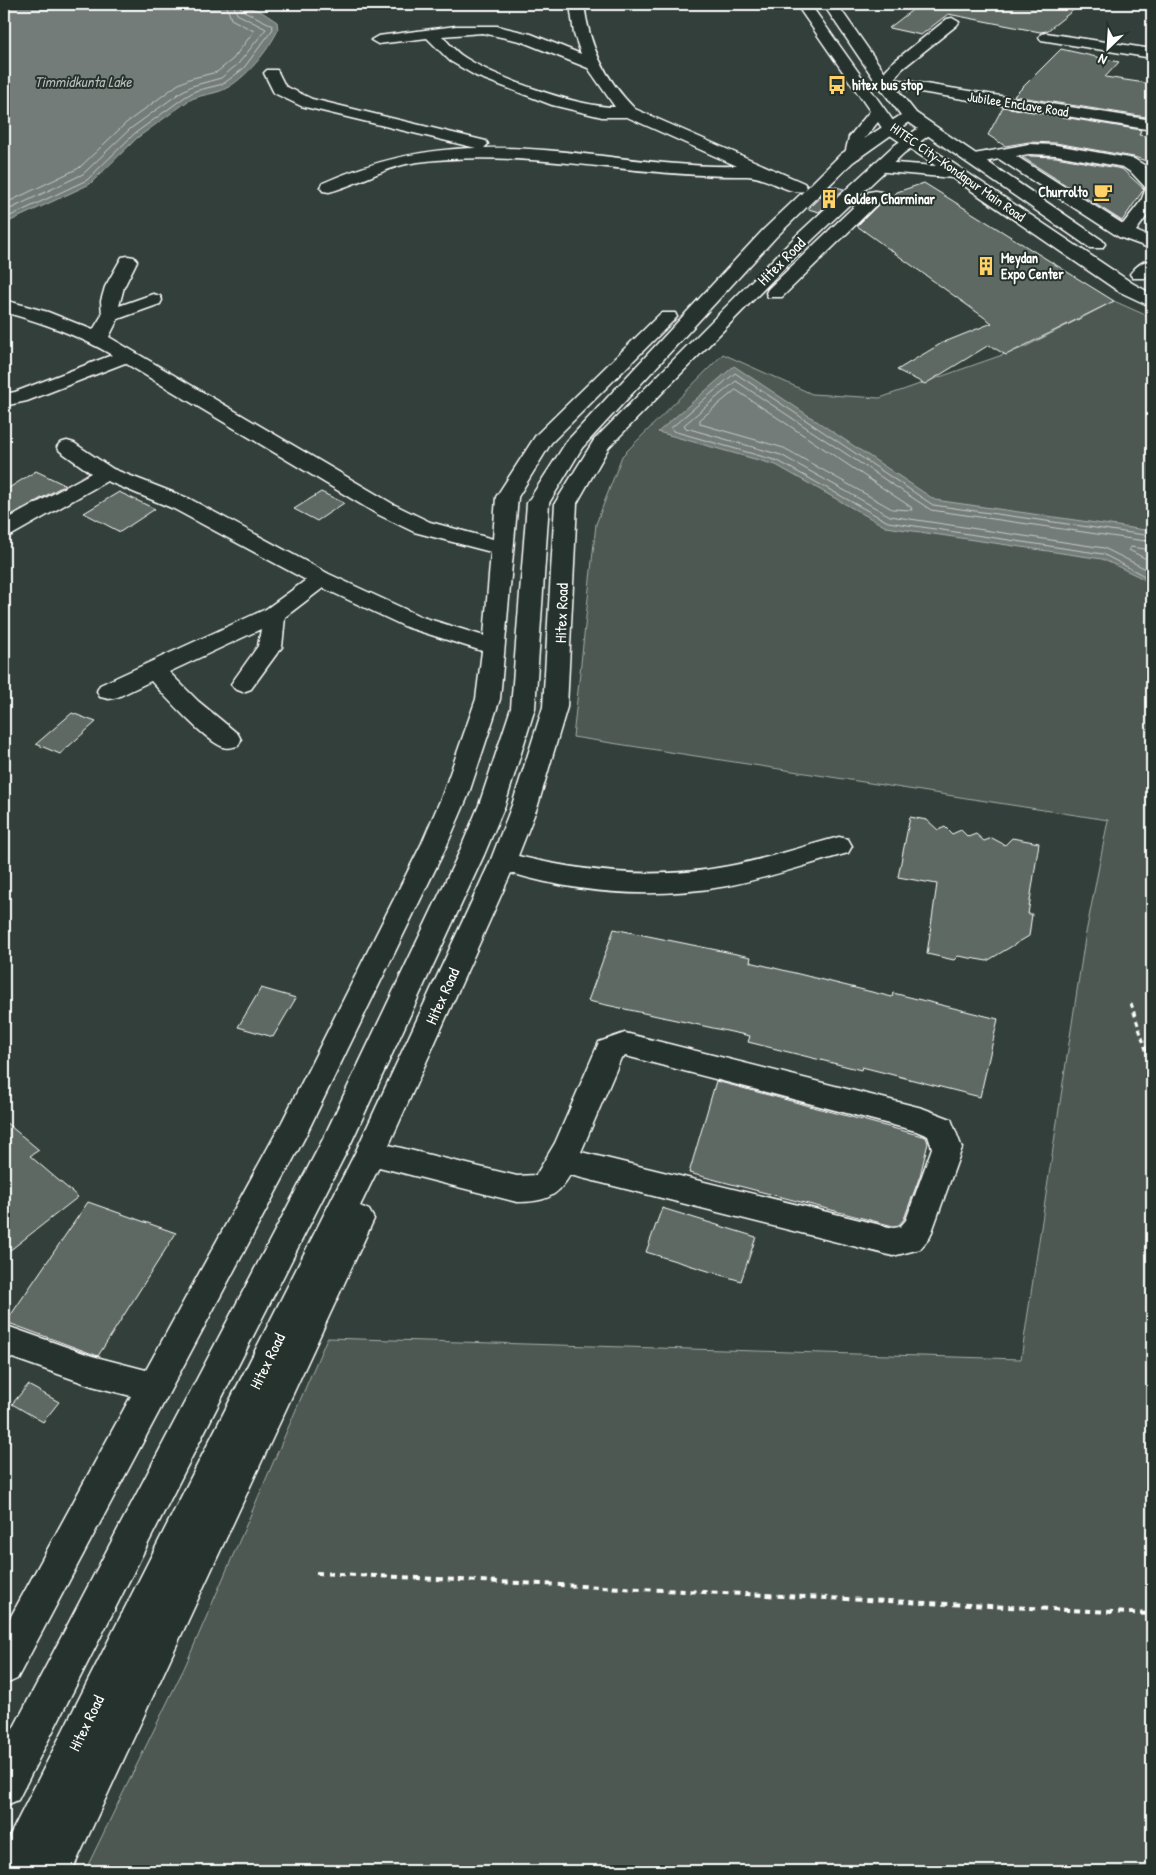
<svg xmlns="http://www.w3.org/2000/svg" width="1156" height="1875" viewBox="0 0 1156 1875" font-family="'Patrick Hand',sans-serif">
<rect width="100%" height="100%" fill="#333f3a"/>
<filter id="ink" filterUnits="userSpaceOnUse"><feTurbulence type="fractalNoise" baseFrequency=".02" numOctaves="2"/><feDisplacementMap in="SourceGraphic" scale="10" xChannelSelector="R" yChannelSelector="G"/><feConvolveMatrix kernelMatrix="1 2 1 2 8 2 1 2 1" color-interpolation-filters="sRGB"/></filter>
<g filter="url(#ink)">
<!-- green -->
<path fill="#4d5853" stroke="#a6aca9" d="M 1114,301 L 1152,318 L 1152,1871 L 85,1871 L 186,1664 L 327,1338 L 1021,1359 L 1085,938 L 1108,820 L 573,737 L 596,524 L 622,456 L 723,354 L 812,394 L 880,398 L 1025,347 Z"/>
<!-- water -->
<path fill="#737b78" stroke="#abb0ae" d="M 4,4 L 239,4 L 262,12 L 277,22 L 278,30 C 268,51 246,78 225,89 C 213,95 200,94 188,101 L 137,138 L 90,184 L 4,224 Z
M 734,366 L 935,500 L 1152,531 L 1152,586 L 1142,578 L 1102,559 L 886,527 L 776,465 L 658,432 Z"/>
<g fill="none" stroke-linecap="round" stroke-linejoin="round">
<!-- shore -->
<path stroke="#c7cac9" stroke-width="1" d="M 4,204 L 79,168 L 126,123 L 177,85 L 189,79 L 217,72 L 233,59 L 254,31 L 231,19 L 226,4
M 4,212 L 83,174 L 130,129 L 181,92 L 192,86 L 221,78 L 238,64 L 266,29 L 237,14 L 233,4
M 4,219 L 87,180 L 134,134 L 185,97 L 195,91 L 223,84 L 243,69 L 273,29 L 272,25 L 242,10 L 239,4
M 736,390 L 911,507 L 912,510 L 892,509 L 784,448 L 700,424 L 700,420 Z
M 1152,536 L 933,505 L 735,373 L 671,428 L 673,431 L 778,461 L 888,522 L 1103,554 L 1152,580
M 1152,542 L 931,510 L 736,381 L 684,425 L 686,428 L 781,455 L 890,516 L 1104,548 L 1152,572
M 1152,550 L 1131,547 L 1129,550 L 1152,562"/>
</g>
<!-- building -->
<path fill="#5f6964" stroke="#fff" d="M 920,4 L 1081,4 L 1047,31 L 1040,32 L 948,14 L 921,35 L 889,28 Z
M 1061,49 L 1119,62 L 1105,77 L 1152,84 L 1152,101 L 1146,117 L 1014,96 Z
M 1003,107 L 1141,130 L 1139,135 L 1152,137 L 1152,163 L 1134,157 L 1056,143 L 1029,142 L 1005,146 L 988,135 Z
M 1029,156 L 1056,157 L 1122,169 L 1144,189 L 1122,221 L 1022,157 Z
M 924,183 L 1114,301 L 1006,355 L 989,345 L 925,384 L 897,370 L 942,343 L 992,323 L 857,226 L 885,198 L 891,199 L 897,192 Z
M 831,186 L 844,189 L 819,212 L 808,209 Z
M 36,471 L 65,485 L 4,519 L 4,491 Z
M 119,492 L 155,509 L 120,532 L 84,513 Z
M 321,492 L 344,503 L 317,521 L 294,509 Z
M 72,713 L 96,722 L 60,754 L 36,744 Z
M 910,817 L 927,820 L 938,830 L 945,827 L 952,834 L 961,830 L 968,837 L 976,834 L 984,841 L 992,838 L 1005,845 L 1012,838 L 1039,843 L 1028,914 L 1032,914 L 1029,936 L 987,961 L 958,956 L 954,960 L 927,954 L 937,884 L 898,877 Z
M 614,929 L 751,957 L 750,962 L 892,997 L 893,993 L 998,1019 L 980,1097 L 862,1067 L 861,1070 L 748,1042 L 750,1036 L 588,1001 Z
M 261,988 L 296,998 L 273,1037 L 238,1027 Z
M 716,1081 L 926,1137 L 928,1143 L 920,1176 L 904,1219 L 899,1225 L 893,1226 L 689,1173 Z
M 4,1121 L 39,1150 L 30,1156 L 78,1197 L 4,1255 Z
M 88,1202 L 176,1233 L 98,1356 L 6,1322 Z
M 662,1208 L 756,1237 L 741,1281 L 646,1252 Z
M 28,1385 L 59,1402 L 43,1422 L 12,1404 Z"/>
<g fill="none" stroke-linecap="round" stroke-linejoin="round">
<!-- minor casing -->
<g stroke="#fff" stroke-width="3">
<path id="minor" d="M 570,4 L 584,4 C 589,46 605,79 635,109 L 804,183 L 807,187 L 805,190 L 841,154 L 904,113 L 910,111 L 918,116 L 853,162 L 776,237 L 582,448 L 549,503 L 535,708 L 505,805 L 484,855 L 351,1143 L 18,1800 L 4,1806 L 4,1746 L 323,1139 L 458,855 L 479,805 L 511,708 L 527,503 L 567,441 L 764,229 L 804,191 C 788,195 767,176 747,176 C 637,178 528,148 418,162 C 386,166 360,184 329,192 L 323,191 L 320,187 L 323,183 C 373,161 421,149 476,148 L 301,106 L 274,93 L 264,73 L 267,70 L 277,70 L 285,86 L 312,99 L 486,141 L 488,144 L 484,148 C 569,146 653,168 737,166 L 627,117 L 602,117 L 552,105 L 476,76 L 450,61 L 427,38 L 378,44 L 371,40 L 378,36 L 456,26 L 497,26 L 531,34 L 581,54 L 574,34 ZM 482,33 L 520,41 L 588,68 L 615,107 C 578,107 492,77 461,55 C 454,50 448,42 442,36 Z
M 952,18 L 959,22 L 957,25 L 902,69 L 894,79 L 1152,120 L 1152,130 L 878,85 L 875,82 L 892,63 L 947,19 Z
M 1046,33 L 1152,49 L 1152,58 L 1041,40 L 1039,37 L 1041,34 Z
M 929,123 L 937,128 L 935,131 L 904,153 L 812,240 L 609,447 L 577,503 L 567,707 L 538,805 L 518,856 C 588,873 658,880 729,866 C 766,859 802,847 839,837 L 848,839 L 852,846 L 848,853 C 808,864 768,878 727,886 C 655,899 581,894 511,873 L 389,1145 L 517,1176 L 536,1175 L 555,1143 L 599,1042 L 625,1033 L 922,1108 L 951,1119 L 962,1148 L 930,1237 L 920,1249 L 893,1256 L 570,1175 C 557,1198 543,1202 517,1202 L 379,1167 L 360,1206 L 369,1210 L 374,1219 L 72,1871 L 4,1871 L 4,1847 L 355,1153 L 490,862 L 512,805 L 543,707 L 555,503 L 594,440 L 800,232 L 892,147 L 923,125 ZM 626,1056 L 916,1131 L 928,1136 L 932,1148 L 906,1220 L 900,1227 L 893,1228 L 581,1152 L 621,1058 Z
M 1029,144 L 1056,145 L 1134,159 L 1144,165 L 1152,175 L 1152,209 L 1136,231 L 1152,238 L 1152,249 L 1119,237 L 999,159 L 974,164 L 968,163 L 966,159 L 968,155 L 974,154 ZM 1029,154 L 1056,155 L 1123,167 L 1132,173 L 1146,188 L 1141,201 L 1123,224 L 1016,156 Z
M 875,191 L 881,192 L 884,196 L 881,200 L 782,297 L 768,297 L 766,293 L 768,289 L 869,192 Z
M 128,256 L 134,257 L 137,261 L 124,287 L 119,306 L 153,294 L 160,296 L 162,300 L 160,304 L 118,319 L 109,337 L 393,504 L 430,522 L 493,539 L 496,497 L 536,435 L 661,313 L 675,313 L 677,317 L 551,443 L 518,497 L 500,699 L 468,796 L 447,845 L 304,1139 L 17,1679 L 4,1685 L 4,1629 L 131,1396 L 92,1386 L 4,1355 L 4,1325 L 92,1356 L 146,1370 L 282,1122 L 421,845 L 442,796 L 476,699 L 482,651 L 406,627 L 323,588 L 285,617 L 282,647 L 278,652 L 251,689 L 243,692 L 235,689 L 231,684 L 258,646 L 261,629 L 169,672 L 198,701 L 238,734 L 241,740 L 238,746 C 232,747 228,749 223,747 C 204,740 165,696 151,681 L 118,697 L 109,699 L 100,697 L 97,691 L 100,685 L 266,609 L 306,580 L 174,509 L 107,481 L 12,535 L 4,536 L 4,521 L 91,473 L 60,451 L 57,447 L 60,443 L 67,441 L 74,443 L 113,469 L 190,499 L 329,574 L 422,617 L 484,636 L 491,552 L 414,532 L 377,514 L 125,363 L 27,401 L 4,406 L 4,394 L 15,392 L 112,355 C 78,335 41,322 4,312 L 4,300 L 48,312 L 93,330 L 102,315 L 101,301 L 105,287 L 122,257 Z
M 1152,259 L 1152,273 L 1145,278 L 1133,278 L 1130,274 C 1135,267 1143,261 1152,259 Z"/>
</g>
<!-- major casing -->
<g stroke="#fff" stroke-width="3">
<path id="major" d="M 796,4 L 810,4 L 896,125 L 1132,283 L 1152,294 L 1152,307 L 1118,291 L 953,178 L 875,171 L 873,167 L 875,163 L 881,162 L 936,166 L 884,131 L 878,122 L 865,138 L 859,158 L 847,158 L 845,154 L 849,137 L 870,111 Z
M 823,4 L 837,4 L 889,79 L 916,113 L 1102,240 L 1105,244 L 1102,248 L 1090,248 L 904,119 L 878,85 Z"/>
</g>
<!-- path-far1 -->
<path stroke="#fff" stroke-width="3" stroke-dasharray="5 4" stroke-linecap="butt" d="M 1131,1003 L 1152,1069"/>
<!-- path -->
<path stroke="#fff" stroke-width="4" stroke-dasharray="6 5" stroke-linecap="butt" d="M 316,1573 L 1152,1614"/>
<!-- minor -->
<use href="#minor" fill="#26332d" fill-rule="evenodd"/>
<!-- major -->
<use href="#major" fill="#26332d" fill-rule="evenodd"/>
</g>
</g>
<!-- icons -->
<defs>
<g id="bus-bare" transform="scale(1.5)"><path d="M-5-6H5V4H4V6H2V4H-2V6H-4V4H-5ZM-3.5-4V0h7V-4ZM-3.5 1.2v1.5H-2V1.2ZM2 1.2v1.5H3.5V1.2Z" fill="#ffd166" stroke="#26332d" stroke-width="2.5" paint-order="stroke"/></g>
<g id="cafe-bare" transform="scale(1.5)"><path d="M-5.5-4.5H6V0H3Q3 3.5 0 3.5H-2.5Q-5.5 3.5-5.5 0ZM3-3.2v2h1.7v-2ZM-6 4.5H4V6H-6Z" fill="#ffd166" stroke="#26332d" stroke-width="2.5" paint-order="stroke"/></g>
<g id="building-bare" transform="scale(1.5)"><path d="M-4-6H4V6H1V3H-1V6H-4ZM-2.5-4.3h1.7v1.8h-1.7ZM.8-4.3h1.7v1.8H.8ZM-2.5-1h1.7V.8h-1.7ZM.8-1h1.7V.8H.8Z" fill="#ffd166" stroke="#26332d" stroke-width="2.5" paint-order="stroke"/></g>
</defs>
<g fill-rule="evenodd">
<use href="#bus-bare" x="837" y="85"/>
<use href="#cafe-bare" x="1103" y="192"/>
<use href="#building-bare" x="829" y="199"/>
<use href="#building-bare" x="986" y="266"/>
</g>
<g text-anchor="middle" stroke-width="4" stroke-linejoin="round" paint-order="stroke">
<!-- far-poi labels -->
<g font-size="14" font-weight="bold" fill="#fff" stroke="#26332d" text-anchor="start">
<text x="852" y="90">hitex bus stop</text>
<text x="1088" y="197" text-anchor="end">Churrolto</text>
<text x="844" y="204">Golden Charminar</text>
<text x="1001" y="263">Meydan<tspan x="1001" dy="16">Expo Center</tspan></text>
</g>
<!-- far-street labels -->
<g font-size="14" fill="#fff" stroke="#26332d">
<text transform="translate(1018 104) rotate(9)" y="5">Jubilee Enclave Road</text>
<text transform="translate(958 172) rotate(35)" y="5">HITEC City–Kondapur Main Road</text>
</g>
<!-- far-water labels -->
<g font-size="15" font-style="italic" fill="#b9bdbc" stroke="#26332d">
<text x="83" y="87">Timmidkunta Lake</text>
</g>
<!-- street labels -->
<g font-size="16" fill="#fff" stroke="#26332d">
<text transform="translate(781 261) rotate(-45)" y="6">Hitex Road</text>
<text transform="translate(561 613) rotate(-88)" y="6">Hitex Road</text>
<text transform="translate(442 996) rotate(-66)" y="6">Hitex Road</text>
<text transform="translate(267 1361) rotate(-64)" y="6">Hitex Road</text>
<text transform="translate(86 1723) rotate(-64)" y="6">Hitex Road</text>
</g>
</g>
<!-- margin -->
<rect width="1156" height="1875" fill="none" stroke="#26332d" stroke-width="20"/>
<rect x="10" y="10" width="1136" height="1855" fill="none" stroke="#fff" stroke-width="2" filter="url(#ink)"/>
<!-- north arrow -->
<g transform="translate(1108 48) rotate(205)" stroke="#26332d" stroke-width="4" paint-order="stroke">
<path d="M0-4L9 19L0 12L-9 19Z" fill="#ffffff"/>
<text y="-8" font-size="14" font-weight="bold" text-anchor="middle" fill="#ffffff">N</text>
</g>
</svg>
